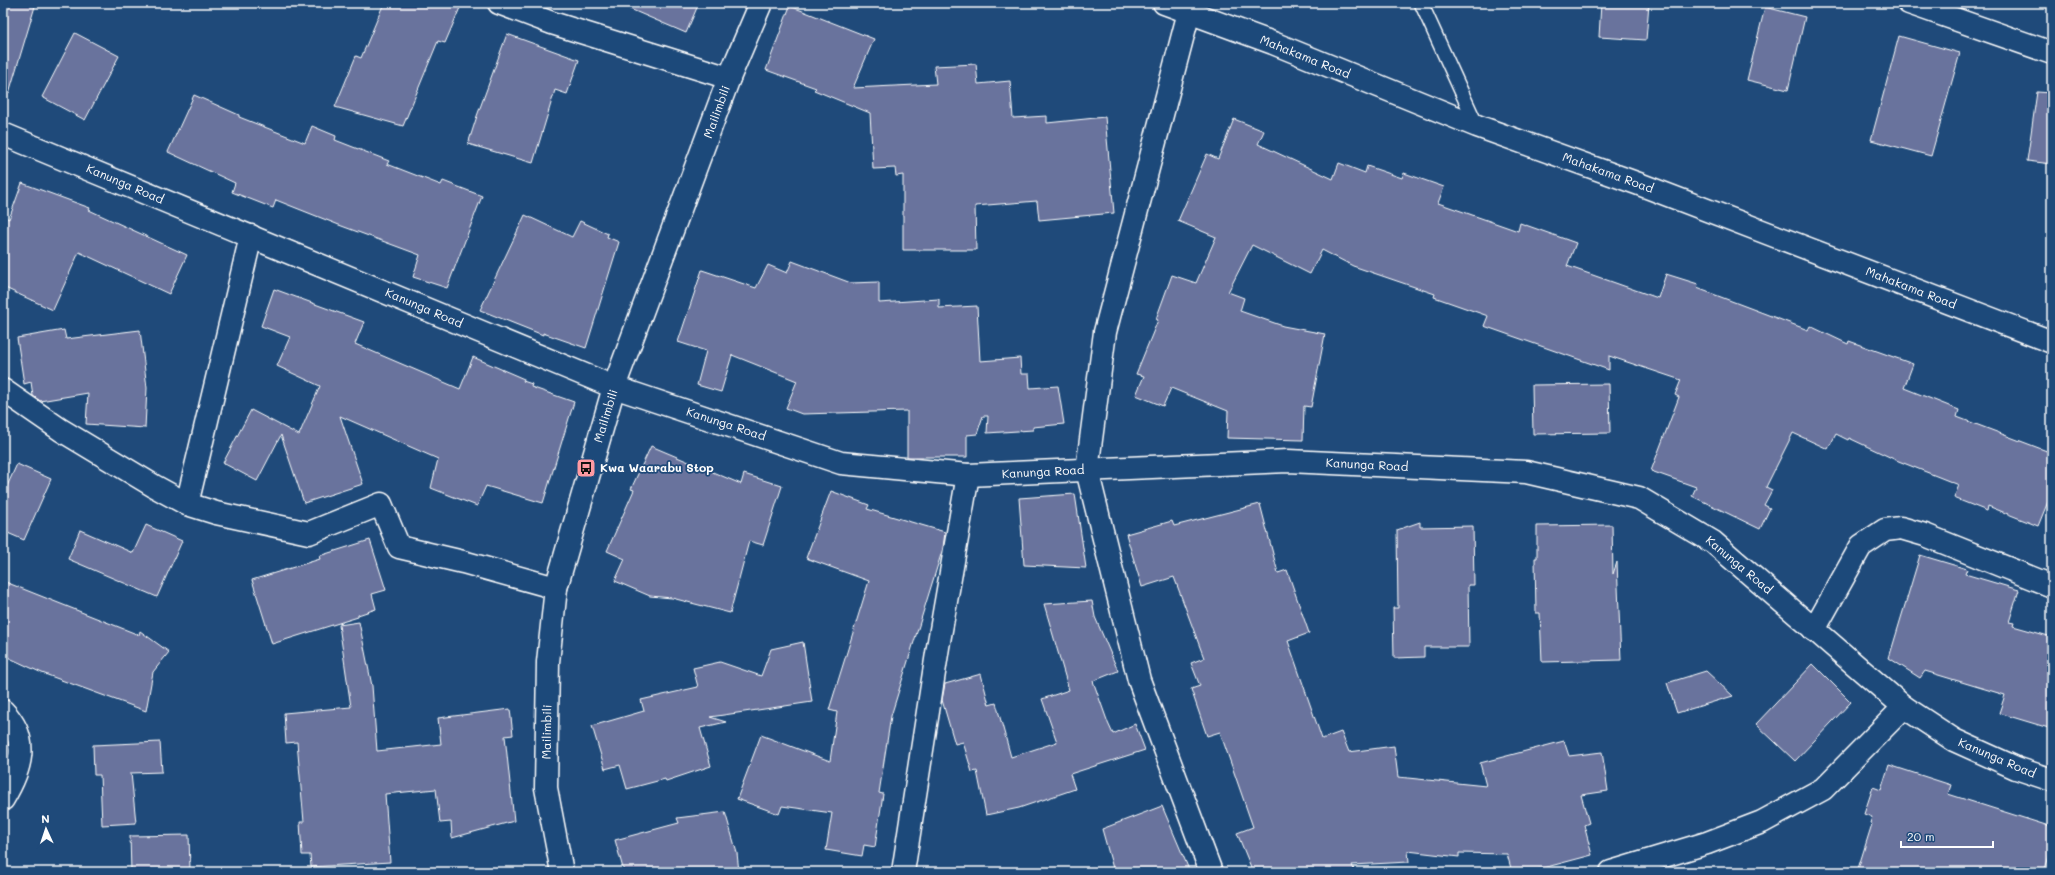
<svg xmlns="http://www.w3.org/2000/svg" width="2055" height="875" viewBox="0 0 2055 875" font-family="Mali,sans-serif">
  <rect width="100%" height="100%" fill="#1f4a7a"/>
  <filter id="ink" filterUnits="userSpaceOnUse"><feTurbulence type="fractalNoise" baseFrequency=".025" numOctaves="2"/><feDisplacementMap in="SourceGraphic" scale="8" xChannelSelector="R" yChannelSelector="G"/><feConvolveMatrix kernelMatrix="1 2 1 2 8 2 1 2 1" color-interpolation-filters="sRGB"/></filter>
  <g filter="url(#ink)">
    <g fill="#69739d" stroke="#fff">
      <path d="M3,3H36L9,93L3,92Z"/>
      <path d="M384,3H462L445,43L438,41L403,126L335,107L356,56L361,58Z"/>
      <path d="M616,3H699L686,33Z"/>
      <path d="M1601,3H1649L1646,40L1599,37Z"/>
      <path d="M790,6L874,39L853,88L936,84L934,66L976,64L978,84L1010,81L1013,118L1047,116V123L1105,117L1114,213L1039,220L1037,201L975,206L976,250H903V175L896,176L895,168L873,169L870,113L814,90L816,88L766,70Z"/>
      <path d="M1765,7L1805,17L1788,90L1747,80Z"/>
      <path d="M75,33L119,56L85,120L42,97Z"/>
      <path d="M507,34L579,60L567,94L555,90L533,163L468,144L477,116Z"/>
      <path d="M1899,36L1960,53L1931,156L1871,140Z"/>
      <path d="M2037,92L2052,93V164L2027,161Z"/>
      <path d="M194,95L239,115V117L305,143L312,126L336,136L335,140L389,161L387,164L441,185L443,181L482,196L447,288L413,277L420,255L339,225L276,200L273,208L232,192L235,183L168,152Z"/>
      <path d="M1234,119L1264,131L1258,144L1333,179L1339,163L1365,173L1367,166L1402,178L1404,173L1444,187L1438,203L1518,231L1520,223L1576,243L1567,266L1658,298L1666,274L1698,284L1697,288L1808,330L1810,326L1848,344L1849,341L1913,364L1904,388L1959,410L1957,417L2052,453V492L2038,526L1988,506L1987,511L1954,498L1959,485L1896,460L1849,438L1848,440L1836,434L1828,449L1793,433L1766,487L1772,490L1764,505L1770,508L1760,529L1692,496L1696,487L1651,471L1679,397L1675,395L1681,380L1609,356V370L1484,326L1488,316L1434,297L1435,294L1353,266L1322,250L1310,274L1252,245L1228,292L1244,298L1240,311L1283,326L1325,334L1311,407L1304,406L1303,440L1227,438L1228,411L1171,388L1163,406L1136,395L1144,376L1136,374L1158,320L1156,319L1172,275L1196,283L1216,237L1178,221L1207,154L1218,159Z"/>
      <path d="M22,183L90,208L89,210L187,255L169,294L79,252L53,310L3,287V216L9,219Z"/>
      <path d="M525,215L572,237L580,221L608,234L607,237L619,242L586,348L543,333V335L480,310Z"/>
      <path d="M792,261L851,283L879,282V303L939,299V308L977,306L980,361L1020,358L1021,374H1029L1030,388L1058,386L1064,424L1033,427V430L987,433L988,416H983L977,434L967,435V457H907V411L802,414L786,408L797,381L732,355L721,392L697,385L706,351L678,342L702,270L756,288L768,265L787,273Z"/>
      <path d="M274,289L364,322L355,344L460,389L473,357L524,379L523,381L532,384L531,387L574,402L543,503L486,486L477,506L431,488L438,459L340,416L363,484L304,503L281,435L257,481L223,463L251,410L299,435L320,386L277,366L290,337L261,326Z"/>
      <path d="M64,330L66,339L140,330L147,388L145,428L86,424L88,393L40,401L33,396L31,382L24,384L17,338Z"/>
      <path d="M1609,384L1610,433L1533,434L1532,385Z"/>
      <path d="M651,446L741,484L744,474L782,486L763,545L749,541L730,613L672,598L650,596L615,581L625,559L607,551L634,490L631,489Z"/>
      <path d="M17,464L51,479L24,540L3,531V495Z"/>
      <path d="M831,491L869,505L867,509L945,532L943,548L891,716L879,793L883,794L875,847L864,845L862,856L826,850L832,813L782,806L779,814L737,799L761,735L830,761L837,712L829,710L869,581L806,558Z"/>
      <path d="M1075,494L1086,568L1024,565L1019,498Z"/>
      <path d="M1260,504L1278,573L1287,570L1309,633L1288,641L1322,739L1341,732L1349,752L1394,746L1398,777L1486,786L1480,763L1564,741L1569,756L1602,752L1608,791L1581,795L1589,823L1584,825L1592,855L1528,872H1512L1507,854L1459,853V857L1408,851L1409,862L1352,865L1355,872H1253L1237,833L1253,827L1220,732L1207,736L1191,689L1200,686L1191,663L1204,658L1174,577L1142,587L1126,534L1172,521L1174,526Z"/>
      <path d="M1420,522V527L1473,526L1474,585H1468L1469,647H1424V657L1394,658L1393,608H1398L1397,530Z"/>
      <path d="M146,525L182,541L157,597L68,559L80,530L133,553Z"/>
      <path d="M1612,525L1613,574L1617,562L1621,660L1542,662L1540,613H1536L1535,558H1537V526Z"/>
      <path d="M370,540L386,590L372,594L376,609L358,615V617L272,644L252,580L320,559L319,556Z"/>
      <path d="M1920,555L1967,569L1965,574L2019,590L2009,622L2014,623L2013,626L2052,637V729L1999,713L2005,695L1925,671L1920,678L1889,658Z"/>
      <path d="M3,581L139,635L140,631L169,652L153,672L146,711L42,673L3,655Z"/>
      <path d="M1092,601L1095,617L1118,671L1093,681L1108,723L1113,734L1135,724L1145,750L1070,774L1075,789L1019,808L986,815L977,771L972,772L963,742L955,744L942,700L945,684L981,674L989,705L996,703L1011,757L1057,742L1042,699L1069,690L1044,604Z"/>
      <path d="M359,622L372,686L377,751L441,744L438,718L510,709L513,735L505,736L514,821L452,838L451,822L440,823L436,789L385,794L390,862L311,867L310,855H302L300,822H304L297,742L286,743L284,713L351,707L339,625Z"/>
      <path d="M803,642L812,702L710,717L726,722L700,728L711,766L666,781L665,779L627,789L620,765L605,769L592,726L644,711L641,700L698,687L693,668L720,662L761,676L771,649Z"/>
      <path d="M1813,664L1851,702L1795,761L1756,724Z"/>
      <path d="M1706,671L1733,696L1677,713L1667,683Z"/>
      <path d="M160,742L162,772L131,773L136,823L102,825L100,775H94L93,745Z"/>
      <path d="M1889,765L1951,785L1948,794L2052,827V847L2044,872H1857L1872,824L1870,823L1872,817L1864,814L1873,787L1881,790Z"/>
      <path d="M1162,806L1190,872H1114L1102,829Z"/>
      <path d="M725,812L737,853L739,872H624L615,840L679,823L677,818Z"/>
      <path d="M189,835L190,870L131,872L130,836Z"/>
    </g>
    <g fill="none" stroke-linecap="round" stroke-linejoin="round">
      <g stroke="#fff" stroke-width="16">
        <path id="lane" d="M1421,3L1477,126"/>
      </g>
      <g stroke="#fff" stroke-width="25">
        <g id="street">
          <path d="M499,3L552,23L729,78"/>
          <path d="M1909,3L2052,53"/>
          <path d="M1189,12L1105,332L1087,470L1139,680L1211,872"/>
          <path d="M3,134L614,387L841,463L968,475L1288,461L1526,472L1639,498L1713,542L1904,707L1954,740L2016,768L2052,780"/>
          <path d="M3,390L61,430L154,486L187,504L216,513L309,533L381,504L399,547L463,562L556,588"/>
          <path d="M187,504L251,236"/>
          <path d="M1814,630L1861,546L1885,530L1901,528L1925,535L2052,586"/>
          <path d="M3,711C31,740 21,769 3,799"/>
          <path d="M903,872L938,647L968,475"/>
          <path d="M1611,872L1707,843L1762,822L1823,789L1904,707"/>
        </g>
      </g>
      <g stroke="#fff" stroke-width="25">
        <g id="secondary">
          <path d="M1164,3L1273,43L1477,126L1639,184L2052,342"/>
          <path d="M562,872L546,788L548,662L556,588L614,387L729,78L761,3"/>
        </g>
      </g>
      <use href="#lane" stroke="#1f4a7a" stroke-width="13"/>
      <use href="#street" stroke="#1f4a7a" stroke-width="22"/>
      <use href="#secondary" stroke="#1f4a7a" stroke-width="22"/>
    </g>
  </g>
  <defs>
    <g id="bus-square" transform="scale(1)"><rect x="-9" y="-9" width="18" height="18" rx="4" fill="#ff9aa2" stroke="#1f4a7a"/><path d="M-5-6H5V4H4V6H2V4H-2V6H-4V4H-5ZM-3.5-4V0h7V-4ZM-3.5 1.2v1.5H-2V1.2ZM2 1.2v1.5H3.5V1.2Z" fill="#111"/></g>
  </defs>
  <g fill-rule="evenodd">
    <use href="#bus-square" x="586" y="468"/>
  </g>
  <g text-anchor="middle" stroke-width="3.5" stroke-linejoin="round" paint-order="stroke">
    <g font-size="12" fill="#fff" stroke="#1f4a7a">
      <text transform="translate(1305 57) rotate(22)" y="4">Mahakama Road</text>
      <text transform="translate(717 112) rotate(-70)" y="4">Mailimbili</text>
      <text transform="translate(1608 173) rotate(20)" y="4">Mahakama Road</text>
      <text transform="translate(125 184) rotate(23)" y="4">Kanunga Road</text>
      <text transform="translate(1911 288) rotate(21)" y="4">Mahakama Road</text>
      <text transform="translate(424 308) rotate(23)" y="4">Kanunga Road</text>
      <text transform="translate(606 416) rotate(-73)" y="4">Mailimbili</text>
      <text transform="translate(726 424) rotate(18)" y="4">Kanunga Road</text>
      <text transform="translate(1367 465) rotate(3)" y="4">Kanunga Road</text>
      <text transform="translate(1043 472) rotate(-3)" y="4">Kanunga Road</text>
      <text transform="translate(1739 565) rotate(40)" y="4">Kanunga Road</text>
      <text transform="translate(547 732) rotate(-89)" y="4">Mailimbili</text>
      <text transform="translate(1997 758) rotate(23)" y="4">Kanunga Road</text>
    </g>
    <g font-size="12" font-weight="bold" fill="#fff" stroke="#1f4a7a" text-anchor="start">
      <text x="600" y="472">Kwa Waarabu Stop</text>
    </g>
  </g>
  <rect width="2055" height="875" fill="none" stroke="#1f4a7a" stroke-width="16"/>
  <rect x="8" y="8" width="2039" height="859" fill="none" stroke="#fff" stroke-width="1.5" filter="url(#ink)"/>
  <g transform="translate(46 829) rotate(357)" stroke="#1f4a7a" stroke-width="3" paint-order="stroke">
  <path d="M0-3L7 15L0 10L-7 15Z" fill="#ffffff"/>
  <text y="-6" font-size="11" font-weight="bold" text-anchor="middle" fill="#ffffff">N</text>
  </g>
  <path d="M1901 841v6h92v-6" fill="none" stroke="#ffffff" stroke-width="2"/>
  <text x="1907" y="841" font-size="12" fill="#ffffff" stroke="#1f4a7a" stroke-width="3" paint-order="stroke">20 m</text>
</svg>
